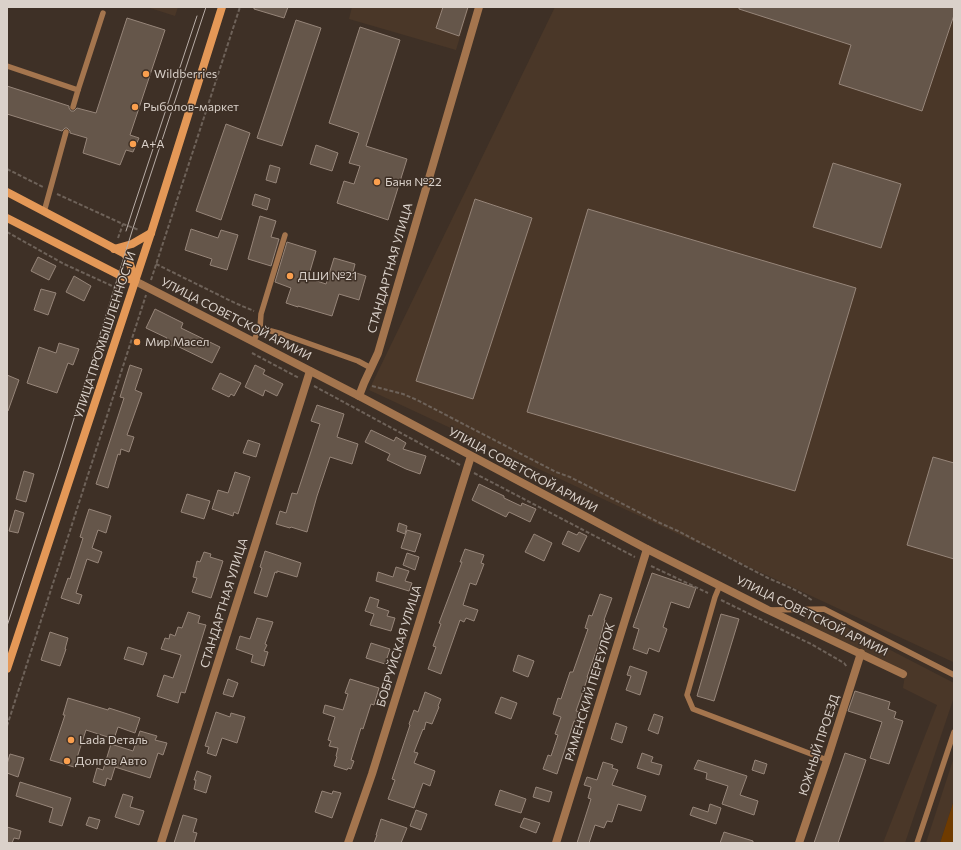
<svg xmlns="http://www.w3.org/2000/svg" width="961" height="850" viewBox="0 0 961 850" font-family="Commissioner,sans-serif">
  <rect width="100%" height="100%" fill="#3e3026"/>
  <g fill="#4a3728">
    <path d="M147,7H178L175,16Z"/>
    <path d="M352,7H469L456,50L349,19Z"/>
    <path d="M555,7H954L953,662L369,390Z"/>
    <path d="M817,612L954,683V697L905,843H883L937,705L903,688L905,674L804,623L808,614Z"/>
    <path d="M954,757V800L940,843H926Z"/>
  </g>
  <path fill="#6f3b00" d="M954,800V843H940Z"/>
  <g fill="#65564a" stroke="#968579">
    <path d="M254,7H288L284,18L254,9Z"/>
    <path d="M443,7H468L459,36L436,28Z"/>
    <path d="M739,7H954V15L922,111L839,84L851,45L739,9Z"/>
    <path d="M127,18L165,30L130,135L139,138L133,152L126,150L120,165L83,153L87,138L70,133V131L67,128H65L62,131L7,114V86L69,106V108L71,111H74L77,108L96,113Z"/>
    <path d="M296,20L321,28L282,146L257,138Z"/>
    <path d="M360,27L400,40L366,146L407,159L388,220L337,203L344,181L354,184L360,166L349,163L359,133L329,123Z"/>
    <path d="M226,124L250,133L221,220L196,211Z"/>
    <path d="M316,145L338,153L332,171L310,164Z"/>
    <path d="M833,163L901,184L881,248L813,227Z"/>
    <path d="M270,165L280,168L276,183L266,180Z"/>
    <path d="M255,194L270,199L267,210L252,205Z"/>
    <path d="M475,199L532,218L473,399L416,381Z"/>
    <path d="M588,209L856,288L795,491L527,412Z"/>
    <path d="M260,216L276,221L271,237L279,239L271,266L248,259Z"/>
    <path d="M191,229L218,238L221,230L238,235L227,270L210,265L212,259L185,250Z"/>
    <path d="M287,242L316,251L308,278L326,284L334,258L355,264L353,272L366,276L359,300L339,294L332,316L298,306V307L286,303L291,288L275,282Z"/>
    <path d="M38,257L56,266L49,280L31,271Z"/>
    <path d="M74,276L91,286L84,301L66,292Z"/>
    <path d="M41,289L56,293L48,315L34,310Z"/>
    <path d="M155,309L183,323L181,328L220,347L212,363L173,344L172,346L165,342L167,338L146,328Z"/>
    <path d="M59,343L79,349L73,365L68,363L57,393L27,383L39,347L56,353Z"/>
    <path d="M130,365L142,369L135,390L142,393L127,435L134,437L129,452L121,449L120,455L118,454L108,488L96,484L124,398L120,397Z"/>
    <path d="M255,365L265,370L263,374L283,384L277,396L265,390L263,396L245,387Z"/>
    <path d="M220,373L241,383L234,396L231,394L229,397L212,389Z"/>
    <path d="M7,375L19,380L8,411H7Z"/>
    <path d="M317,405L344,414L337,437L358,444L352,464L330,457L317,496L307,532L291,527L290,528L276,524L280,511L286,513L292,493L297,494L320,424L311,421Z"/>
    <path d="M371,430L394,441L396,437L406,443L403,449L426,456L420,474L406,469L387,460L390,454L365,442Z"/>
    <path d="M248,440L260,444L256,457L243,453Z"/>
    <path d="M933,457L954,463V559L907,545Z"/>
    <path d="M24,471L34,474L26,502L16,499Z"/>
    <path d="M235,472L250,477L238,514L234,512L233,516L212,509L218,490L228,493Z"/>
    <path d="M479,484L504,496V498L521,506L522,503L536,509L530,522L509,512L506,517L472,500Z"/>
    <path d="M187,494L210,501L204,519L181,512Z"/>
    <path d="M89,509L111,516L106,533L98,530L92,548L102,552L98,563L87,559L76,593L82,595L79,604L61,598L68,578L70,579L83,538L80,537Z"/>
    <path d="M15,510L24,513L18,533L9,531Z"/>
    <path d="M399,523L407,526L405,534L397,531Z"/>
    <path d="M407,530L421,534L415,552L401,548Z"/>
    <path d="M568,531L577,535L579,532L587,536L579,552L562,544Z"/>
    <path d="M534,534L552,543L544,561L525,552Z"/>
    <path d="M465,549L484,555L481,563L484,564L476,585L470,583L463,605L478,610L474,621L466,618L464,622L460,620L441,674L428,669L436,647L433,646L441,624L439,623L462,562H460Z"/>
    <path d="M265,551L301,563L297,577L277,571V573L275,572L267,597L254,593L262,568L260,567Z"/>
    <path d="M204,552L211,554L210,557L223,561L211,598L192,592L197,578L193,577L197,561L200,562Z"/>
    <path d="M407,553L419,557L415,570L403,565Z"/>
    <path d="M396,567L409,571L405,581L412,583L409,591L376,581L378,572L393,577Z"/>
    <path d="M652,573L696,588L689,608L671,602L663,627L667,629L659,652L649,648L647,654L633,649L639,629L633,627Z"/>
    <path d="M600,594L612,598L604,620H605L598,646L587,677H588L576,711L581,712L578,722L574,721L557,774L543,769L548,755L551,756L558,735L555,734L561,717L553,714L558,698L561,699L570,672H573L588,629L585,628L589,615L592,616Z"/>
    <path d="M370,597L379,600L377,607L389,611L387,616L395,618L391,631L370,625L374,614L365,611Z"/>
    <path d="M188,612L200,616L198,623L206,625L185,693L181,692L178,703L157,696L164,675L173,678L181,655L161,649L165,638L169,639L170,634L175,636L178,627L182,628Z"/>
    <path d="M721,614L739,619L714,701L697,696Z"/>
    <path d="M257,618L273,622L265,644L267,645L264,651L268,652L264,666L251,662L253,655L236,649L240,636L250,639Z"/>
    <path d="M50,632L68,638L65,649H66L60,666L41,660Z"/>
    <path d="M371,643L390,649L385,664L366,658Z"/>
    <path d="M128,647L147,653L143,665L124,659Z"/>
    <path d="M518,655L534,661L528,677L513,671Z"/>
    <path d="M630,666L647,672L640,695L626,690L631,676L627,675Z"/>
    <path d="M228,679L238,683L233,697L223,694Z"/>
    <path d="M350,679L379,688L374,705L371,704L363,729L361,728L351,760L354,761L351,769L348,768L347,770L334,766L337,757L336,756L338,748L329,746L331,741L328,740L335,717L323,713L325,705L343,710L348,694L345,693Z"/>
    <path d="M855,691L890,702L888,709L896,712L894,718L903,721L889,764L870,758L882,722L848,711Z"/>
    <path d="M425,692L441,699L438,706L439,707L432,724L426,722L424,730L423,729L414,752L418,753L414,763L435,771L430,786L423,783L414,808L388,799L395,780L392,779L410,725L409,724L414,710L418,712Z"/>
    <path d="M501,697L517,703L511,719L495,713Z"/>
    <path d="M68,698L108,710L109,708L140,718L135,733L118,727L114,739L86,730L74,767L50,760L65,715H63Z"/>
    <path d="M216,712L230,717L231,713L245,717L237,743L222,738L216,756L207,753L209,747L205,746Z"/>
    <path d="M654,714L663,717L658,734L648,730Z"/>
    <path d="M616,723L627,727L622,743L611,739Z"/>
    <path d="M140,731L157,736L155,740L167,743L163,755L158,753L150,778L115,767L111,780L107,778L105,786L93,782L97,768L103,770L111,744L133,751Z"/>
    <path d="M642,753L653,757L651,762L662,765L659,775L637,768Z"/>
    <path d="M845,753L866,760L838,843H814Z"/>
    <path d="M10,754L24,758L18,777L7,773V764Z"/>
    <path d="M698,760L747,776L740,795L758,801L754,815L722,804L728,786L706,779L707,773L694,769Z"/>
    <path d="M755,760L767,764L764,774L752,770Z"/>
    <path d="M603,762L613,765L612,768L618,770L612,785L646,796L641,811L618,804L612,822L607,821L604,828L595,825L589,843H577L591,799L588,798L591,787L584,785L587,777L597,780Z"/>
    <path d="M197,771L211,776L206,793L194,789L196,780H194Z"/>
    <path d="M20,782L71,798L62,826L49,822L53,808L16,796Z"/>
    <path d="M536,787L552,792L549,802L533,797Z"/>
    <path d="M500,790L526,799L521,813L495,805Z"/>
    <path d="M322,791L332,794L333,791L341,793L332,818L315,812Z"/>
    <path d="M123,794L133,797L130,807L144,811L139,825L115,817Z"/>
    <path d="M710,804L721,808L716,824L690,815L693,807L708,812Z"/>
    <path d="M416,810L427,814L421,830L410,826Z"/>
    <path d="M183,815L197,819L193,832L197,833L194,843H174Z"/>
    <path d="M89,817L100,820L97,829L86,825Z"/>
    <path d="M524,818L540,823L536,833L520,827Z"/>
    <path d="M381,819L407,828L401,843H374L377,835H376Z"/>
    <path d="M7,827L21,831L19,839L14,838L12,843H7Z"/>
    <path d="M724,832L753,841V843H720Z"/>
  </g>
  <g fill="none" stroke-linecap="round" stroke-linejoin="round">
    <g stroke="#6e6259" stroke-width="2" stroke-dasharray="4 2" stroke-linecap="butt">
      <path d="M7,169L43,187"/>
      <path d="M57,194L123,224L139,230"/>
      <path d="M7,232L64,264L110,285L123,292"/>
      <path d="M118,238L123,224"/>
      <path d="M156,264L235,303L254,311"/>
      <path d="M151,280L165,237L240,7"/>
      <path d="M252,353L299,378"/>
      <path d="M314,386L460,465"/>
      <path d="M372,386L403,394L417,400L556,472L570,477L660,523L678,531L768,578C784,585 800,591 813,601"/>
      <path d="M474,473L635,557"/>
      <path d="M651,566L708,593"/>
      <path d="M721,600L811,644L844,663L847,667"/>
      <path d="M7,726L146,295"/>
    </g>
    <g stroke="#a4754e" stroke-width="5.5">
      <path d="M7,66L78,90L73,107"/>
      <path d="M78,90L103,13"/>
      <path d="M44,212L66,132"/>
      <path d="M260,328L282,334L358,361L371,368"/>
      <path d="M253,342L260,328L261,314L285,235"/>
      <path d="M720,585L715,597L687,695L693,709L827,760"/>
      <path d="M770,610L824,609L954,675"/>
      <path d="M917,843L954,732"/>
    </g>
    <g stroke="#a4754e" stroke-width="8">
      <path d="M135,281L359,396L647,549L768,610L903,674"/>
      <path d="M359,396L364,383L378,353L479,7"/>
      <path d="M161,843L310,371"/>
      <path d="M348,843L372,774L471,456"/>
      <path d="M556,843L647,549"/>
      <path d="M799,843L827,760L861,653"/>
    </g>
    <g stroke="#e49857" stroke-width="8">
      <path d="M7,192L125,254L129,261L135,280"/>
      <path d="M7,218L119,275L135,281"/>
      <path d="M114,249L132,244L151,233"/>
      <path d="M7,669L151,233L222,7"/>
    </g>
    <g stroke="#b8ada6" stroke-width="1">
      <path d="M126,231L133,209L197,16"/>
      <path d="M7,626L59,467L133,228L206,7"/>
    </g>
  </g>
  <g fill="#fa9f4e" stroke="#3e3026" stroke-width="1.5">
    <circle cx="146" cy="74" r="4"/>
    <circle cx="135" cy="107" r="4"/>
    <circle cx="133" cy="144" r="4"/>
    <circle cx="377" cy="182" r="4"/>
    <circle cx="290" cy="276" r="4"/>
    <circle cx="137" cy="342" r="4"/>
    <circle cx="71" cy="740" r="4"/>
    <circle cx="67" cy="761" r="4"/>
  </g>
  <g text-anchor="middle" stroke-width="3" stroke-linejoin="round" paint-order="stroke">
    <g font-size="12" fill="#dad1ca" stroke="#3e3026" text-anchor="start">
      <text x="154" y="78">Wildberries</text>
      <text x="143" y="111">Рыболов-маркет</text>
      <text x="141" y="148">А+A</text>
      <text x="385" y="186">Баня №22</text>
      <text x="298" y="280">ДШИ №21</text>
      <text x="145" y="346">Мир Масел</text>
      <text x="79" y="744">Lada Dеталь</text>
      <text x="75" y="765">Долгов Авто</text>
    </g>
    <g font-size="12" fill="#dad1ca" stroke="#3e3026">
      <text transform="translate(390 268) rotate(-74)" y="4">СТАНДАРТНАЯ УЛИЦА</text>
      <text transform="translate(236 319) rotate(27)" y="4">УЛИЦА СОВЕТСКОЙ АРМИИ</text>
      <text transform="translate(105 335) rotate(-72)" y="4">УЛИЦА ПРОМЫШЛЕННОСТИ</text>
      <text transform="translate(523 470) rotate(28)" y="4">УЛИЦА СОВЕТСКОЙ АРМИИ</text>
      <text transform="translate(224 603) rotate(-73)" y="4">СТАНДАРТНАЯ УЛИЦА</text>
      <text transform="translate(812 616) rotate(26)" y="4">УЛИЦА СОВЕТСКОЙ АРМИИ</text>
      <text transform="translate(399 646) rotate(-73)" y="4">БОБРУЙСКАЯ УЛИЦА</text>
      <text transform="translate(590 692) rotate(-73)" y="4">РАМЕНСКИЙ ПЕРЕУЛОК</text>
      <text transform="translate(819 745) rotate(-72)" y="4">ЮЖНЫЙ ПРОЕЗД</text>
    </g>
  </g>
  <rect width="961" height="850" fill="none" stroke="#dad1ca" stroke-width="16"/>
</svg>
